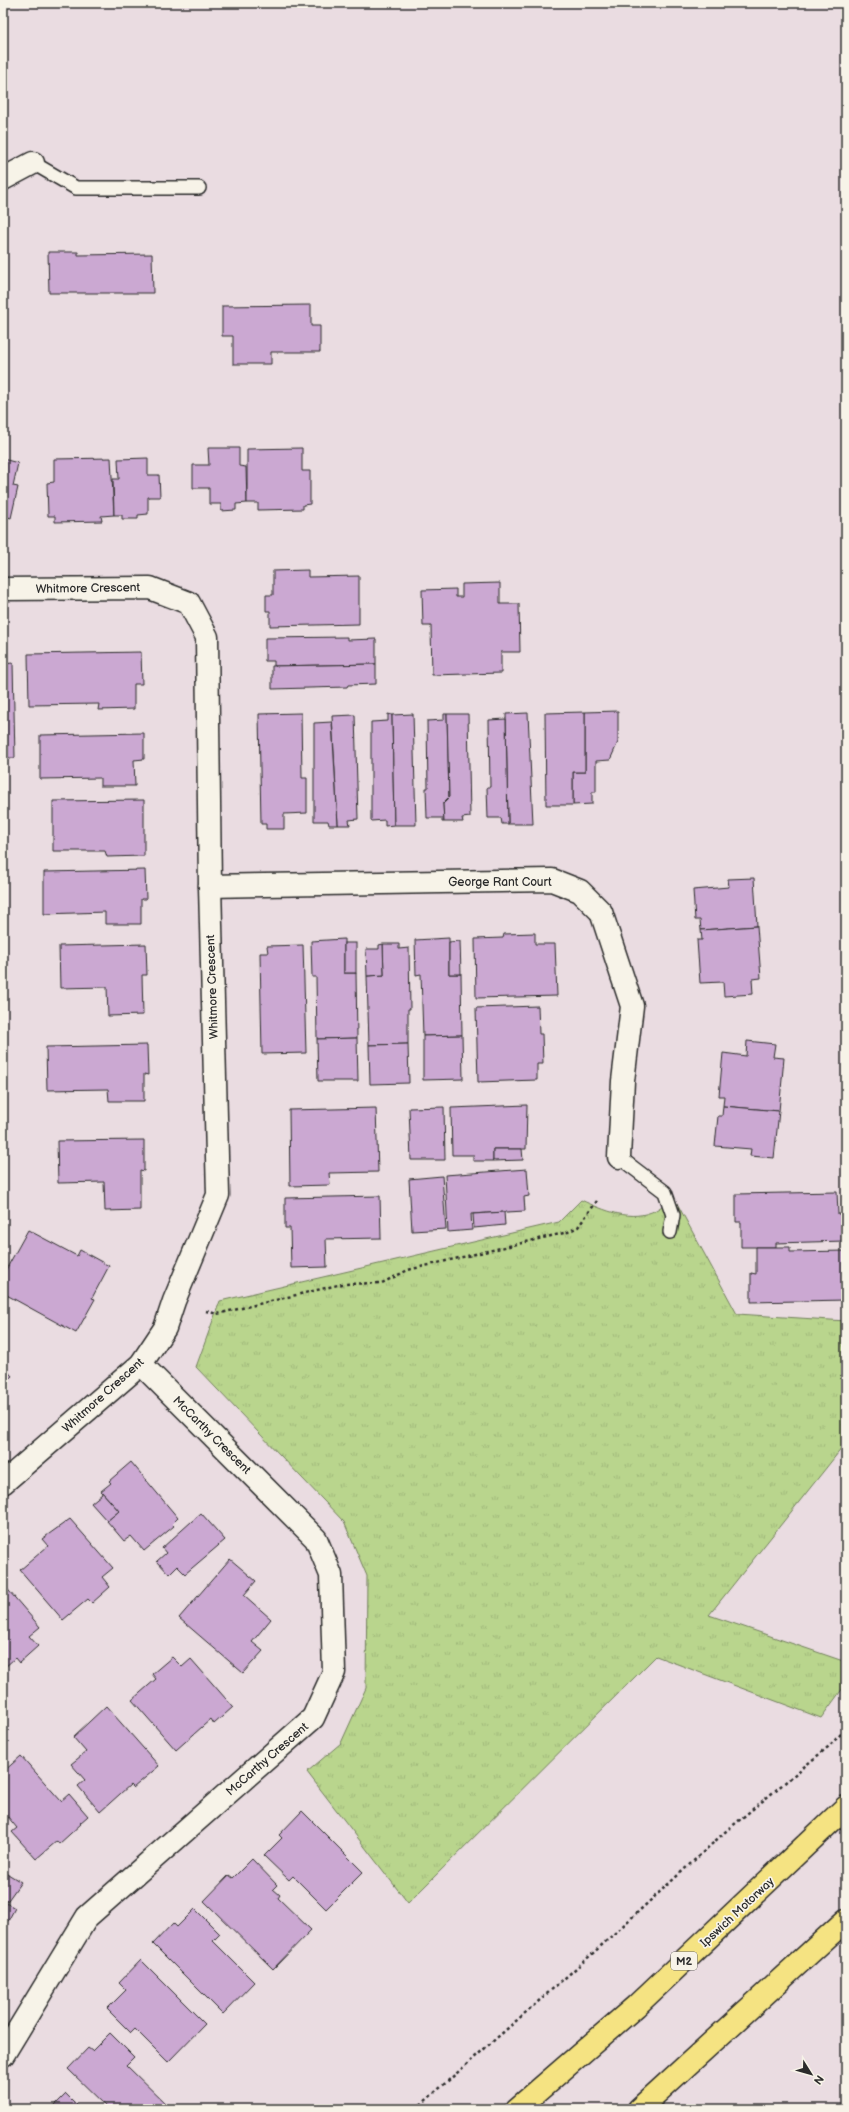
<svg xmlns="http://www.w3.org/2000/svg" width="849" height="2112" viewBox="0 0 849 2112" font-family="'Balsamiq Sans',sans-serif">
  <defs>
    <pattern id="park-tufts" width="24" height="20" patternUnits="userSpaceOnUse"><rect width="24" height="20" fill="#b9d58d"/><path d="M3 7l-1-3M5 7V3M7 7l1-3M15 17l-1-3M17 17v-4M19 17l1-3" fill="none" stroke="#9fb77a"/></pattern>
  </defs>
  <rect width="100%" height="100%" fill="#eadce1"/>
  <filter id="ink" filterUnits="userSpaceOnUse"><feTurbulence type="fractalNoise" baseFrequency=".025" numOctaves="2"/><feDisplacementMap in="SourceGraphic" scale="8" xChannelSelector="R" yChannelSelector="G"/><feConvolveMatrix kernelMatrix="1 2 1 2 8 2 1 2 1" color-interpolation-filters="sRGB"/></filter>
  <g filter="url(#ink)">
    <path fill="url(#park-tufts)" stroke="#72805c" d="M673,1196L737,1314L846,1321V1443L709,1615L846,1662V1684L821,1718L656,1656L408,1903L307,1772L341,1743L366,1688L367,1576L344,1522L196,1367L220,1301L559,1222L581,1200C604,1210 631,1223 656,1210C662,1207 668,1200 673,1196Z"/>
    <g fill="#cba8d2" stroke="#2b2b2b">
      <path d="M48,252H78V255L152,254L153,293H49Z"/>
      <path d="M311,305V326H320V352H271V364H233V336H222V306Z"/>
      <path d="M208,448H239V466L246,467L247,503L236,504V510L221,511V504H209V488H193V465H209Z"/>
      <path d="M302,448V471H310V504L303,505V509L258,510V503H247V449Z"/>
      <path d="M111,458L114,515L101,516L102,521L55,522V516H48L47,483L54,482V459Z"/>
      <path d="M148,458V475H159L160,497H148V514L138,515V519H122V515H114L113,479H119L118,459Z"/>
      <path d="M3,459L18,463L13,486L18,487L11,518L5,516L4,522Z"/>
      <path d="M308,570V577L359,576V624L270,626V611H266V595H273V571Z"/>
      <path d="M500,583V604H519L520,652H501V673L432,675L431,626H423L422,590L456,589V597H462V584Z"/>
      <path d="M347,637V640L376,639V664L274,666V661H265V638Z"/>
      <path d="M141,652L142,684H134V709L98,710L99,704L29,705L28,654Z"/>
      <path d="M13,663L15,758H3V664Z"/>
      <path d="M376,664V684L348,685L347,687L272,689V666Z"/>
      <path d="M618,711V742L610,760L596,761V792H592V804L573,805V772H585V712Z"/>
      <path d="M585,712V772H573V805H546L545,713Z"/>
      <path d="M301,713L302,778H307V813L284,814V829H266V824H261L259,714Z"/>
      <path d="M528,713L533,824H508L506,714Z"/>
      <path d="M388,714L392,715L394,825L385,826V820L371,821V722L388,721Z"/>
      <path d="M413,714L416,825H394L392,715Z"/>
      <path d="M444,714H447L449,797L443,803L444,822H442V818H427L426,788H428L427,721L444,720Z"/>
      <path d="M447,714H468L470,817L462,818L463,822H444L443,803L449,797Z"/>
      <path d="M355,715L358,819L349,820L350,825H338L332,716Z"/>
      <path d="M506,719L508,824H502L501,818H488L487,787H490L489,720Z"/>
      <path d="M332,722L338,825H329L328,821H314V723Z"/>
      <path d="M144,733V759L134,760L135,786H100V778L40,779V735Z"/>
      <path d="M144,800V856L107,857L105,851H53V801Z"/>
      <path d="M145,870L146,899H141V924H105V912L44,914V872Z"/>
      <path d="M754,878L757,926L701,930L700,920H695L693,890L729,887L728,879Z"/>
      <path d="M757,926L761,978L752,979L753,994L724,996L723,982L700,983L697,940H702L701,930Z"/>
      <path d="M535,933V944H555L557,996L476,998L475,939L503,938L504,934Z"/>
      <path d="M449,938V974H461L462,1035L423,1036L421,974L416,975L415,940Z"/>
      <path d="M344,939V973H356L357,1038L317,1039L316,977H312L311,941Z"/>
      <path d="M460,941L461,974H449V942Z"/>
      <rect x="344" y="943" width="12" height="30"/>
      <path d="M146,944L147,975H142L143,1015L108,1016L107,987L60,988L59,946Z"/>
      <path d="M383,944H399V949L409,948L410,1009H408V1044L369,1045L367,976L384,975Z"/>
      <path d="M383,944L384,975L367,976L366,949H379V945Z"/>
      <path d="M303,945L306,1053L262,1054L260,953H268L267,946Z"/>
      <path d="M538,1006L539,1034H542L543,1064H537V1080L478,1082L476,1008Z"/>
      <path d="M462,1035L463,1079L423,1080V1036Z"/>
      <path d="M357,1038L358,1081H318L317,1039Z"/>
      <path d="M747,1041L775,1044L773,1057L784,1058L779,1111L723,1106L724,1096H719L723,1053L746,1056Z"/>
      <path d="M408,1044L409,1083L370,1084L369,1045Z"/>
      <path d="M147,1045L148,1075L144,1074V1101H109L108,1089L47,1090L46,1047Z"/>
      <path d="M527,1105L526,1149H493V1161H473V1155H452L451,1108Z"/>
      <path d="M723,1106L779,1111L774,1158L750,1156L751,1149L715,1146L718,1116H722Z"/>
      <path d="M444,1107L445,1160H411L409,1108Z"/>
      <path d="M376,1108L378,1172L329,1173L330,1185L290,1186L289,1110Z"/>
      <path d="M144,1140V1171L140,1170V1210L105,1211L104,1182L58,1183L57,1141Z"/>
      <path d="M493,1149H522L523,1160L493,1161Z"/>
      <path d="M527,1169L529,1196L524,1197L525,1211L471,1214L472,1230L448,1232L445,1175Z"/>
      <path d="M442,1176L446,1229L412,1231L409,1179Z"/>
      <path d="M837,1192L838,1214H843L844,1241L776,1243V1247H741V1222H736V1194Z"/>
      <path d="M380,1196L381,1238L326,1239L327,1267L291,1268L290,1228H285V1198Z"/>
      <path d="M504,1212L505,1225L474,1228L473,1214Z"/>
      <path d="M28,1230L77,1256L80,1250L109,1266L92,1298L95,1299L76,1333L3,1293V1275Z"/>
      <path d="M756,1247H790V1252L846,1251V1300L751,1302V1273L756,1274Z"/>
      <path d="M3,1366L12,1376L3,1384Z"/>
      <path d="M131,1462L178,1518L172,1524L174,1526L144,1551L131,1536L124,1541L107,1521L119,1511L101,1491L111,1483L109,1481Z"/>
      <path d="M101,1491L119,1511L107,1521L91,1503L102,1494Z"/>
      <path d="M201,1513L225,1540L185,1574L177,1566L169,1574L157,1561L166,1553L162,1548Z"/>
      <path d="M70,1519L113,1568L102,1577L110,1587L92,1603L88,1599L63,1620L20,1570L48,1546L42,1539Z"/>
      <path d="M230,1559L256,1581L244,1595L271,1619L252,1642L263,1651L243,1673L179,1618Z"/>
      <path d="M3,1584L40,1627L29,1636L38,1646L19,1663L15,1658L3,1669Z"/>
      <path d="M172,1657L182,1667L191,1659L233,1707L214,1724L211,1719L176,1750L132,1700L156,1679L152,1674Z"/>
      <path d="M106,1706L159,1766L133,1788L130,1785L100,1812L78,1786L85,1780L71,1764L86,1752L73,1737Z"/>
      <path d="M21,1756L61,1801L69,1794L88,1816L80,1823L81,1824L59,1844L57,1841L36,1859L12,1832L17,1828L3,1811V1772Z"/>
      <path d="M302,1811L363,1872L326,1909L293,1876L289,1880L264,1856L282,1838L279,1835Z"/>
      <path d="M252,1859L277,1885L273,1889L280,1895L278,1898L311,1930L273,1969L204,1901L229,1875L233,1878Z"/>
      <path d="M3,1871L21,1882L6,1903L15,1908L8,1921L5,1920L3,1924Z"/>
      <path d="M195,1909L220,1934L213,1941L254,1982L223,2014L153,1944L173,1923L177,1927Z"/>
      <path d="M141,1960L205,2024L168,2062L135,2029L131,2033L107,2009L126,1990L119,1983Z"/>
      <path d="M110,2033L134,2057L126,2065L171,2109H109L68,2069L88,2048L92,2051Z"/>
      <path d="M66,2094L81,2109H51Z"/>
    </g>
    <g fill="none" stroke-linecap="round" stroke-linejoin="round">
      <g stroke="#2b2b2b" stroke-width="16">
        <g id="lane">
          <path d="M33,163L76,188H199"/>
          <path d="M619,1157L665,1192L673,1215L670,1232"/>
        </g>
      </g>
      <g stroke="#2b2b2b" stroke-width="25">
        <g id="street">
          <path d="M3,179L33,163"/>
          <path d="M3,589L150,588L189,603L207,637L210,886L218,1195L174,1301L165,1328L141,1364L3,1483"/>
          <path d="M210,886L552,880L580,891L601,912L632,1006L623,1081L619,1157"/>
          <path d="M3,2055L87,1917L313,1718L334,1672L331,1575L316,1539L141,1364"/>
        </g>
      </g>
      <g stroke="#2b2b2b" stroke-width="25">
        <g id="highway">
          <path d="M517,2109L636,2006L846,1807"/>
          <path d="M639,2109L846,1920"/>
        </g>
      </g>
      <g stroke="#2b2b2b" stroke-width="2.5" stroke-dasharray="3 3" stroke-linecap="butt">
        <path d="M206,1311L217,1314L342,1284L382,1283L408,1270L568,1232L578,1227L597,1201"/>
        <path d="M416,2109L591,1955L725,1832L828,1747L846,1729"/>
      </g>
      <use href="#lane" stroke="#f7f3e8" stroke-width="13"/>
      <use href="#street" stroke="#f7f3e8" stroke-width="22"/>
      <use href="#highway" stroke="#f5e382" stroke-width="22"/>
    </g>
  </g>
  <g text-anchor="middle" stroke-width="3.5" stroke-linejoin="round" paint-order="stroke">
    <rect fill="#f7f3e8" stroke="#686764" stroke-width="1" x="671" y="1952" width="26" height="18" rx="3"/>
    <g font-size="11" font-weight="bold" fill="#2b2b2b">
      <text x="684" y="1965">M2</text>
    </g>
    <g font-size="12" fill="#2b2b2b" stroke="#f7f3e8">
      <text transform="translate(88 588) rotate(-1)" y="4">Whitmore Crescent</text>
      <text x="500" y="886">George Rant Court</text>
      <text transform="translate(212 987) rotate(-92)" y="4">Whitmore Crescent</text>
      <text transform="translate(103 1395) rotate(-42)" y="4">Whitmore Crescent</text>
      <text transform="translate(212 1435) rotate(45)" y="4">McCarthy Crescent</text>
      <text transform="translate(267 1759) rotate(-41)" y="4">McCarthy Crescent</text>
      <text transform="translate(737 1912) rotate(-43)" y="4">Ipswich Motorway</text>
    </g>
  </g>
  <rect width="849" height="2112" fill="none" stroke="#f7f3e8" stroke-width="16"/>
  <rect x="8" y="8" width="833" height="2096" fill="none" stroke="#2b2b2b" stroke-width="1.5" filter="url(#ink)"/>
  <g transform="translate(811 2074) rotate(127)" stroke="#f7f3e8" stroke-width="3" paint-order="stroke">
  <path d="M0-3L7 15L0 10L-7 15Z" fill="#2b2b2b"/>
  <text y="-6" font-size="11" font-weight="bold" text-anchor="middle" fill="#2b2b2b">N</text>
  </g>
</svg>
